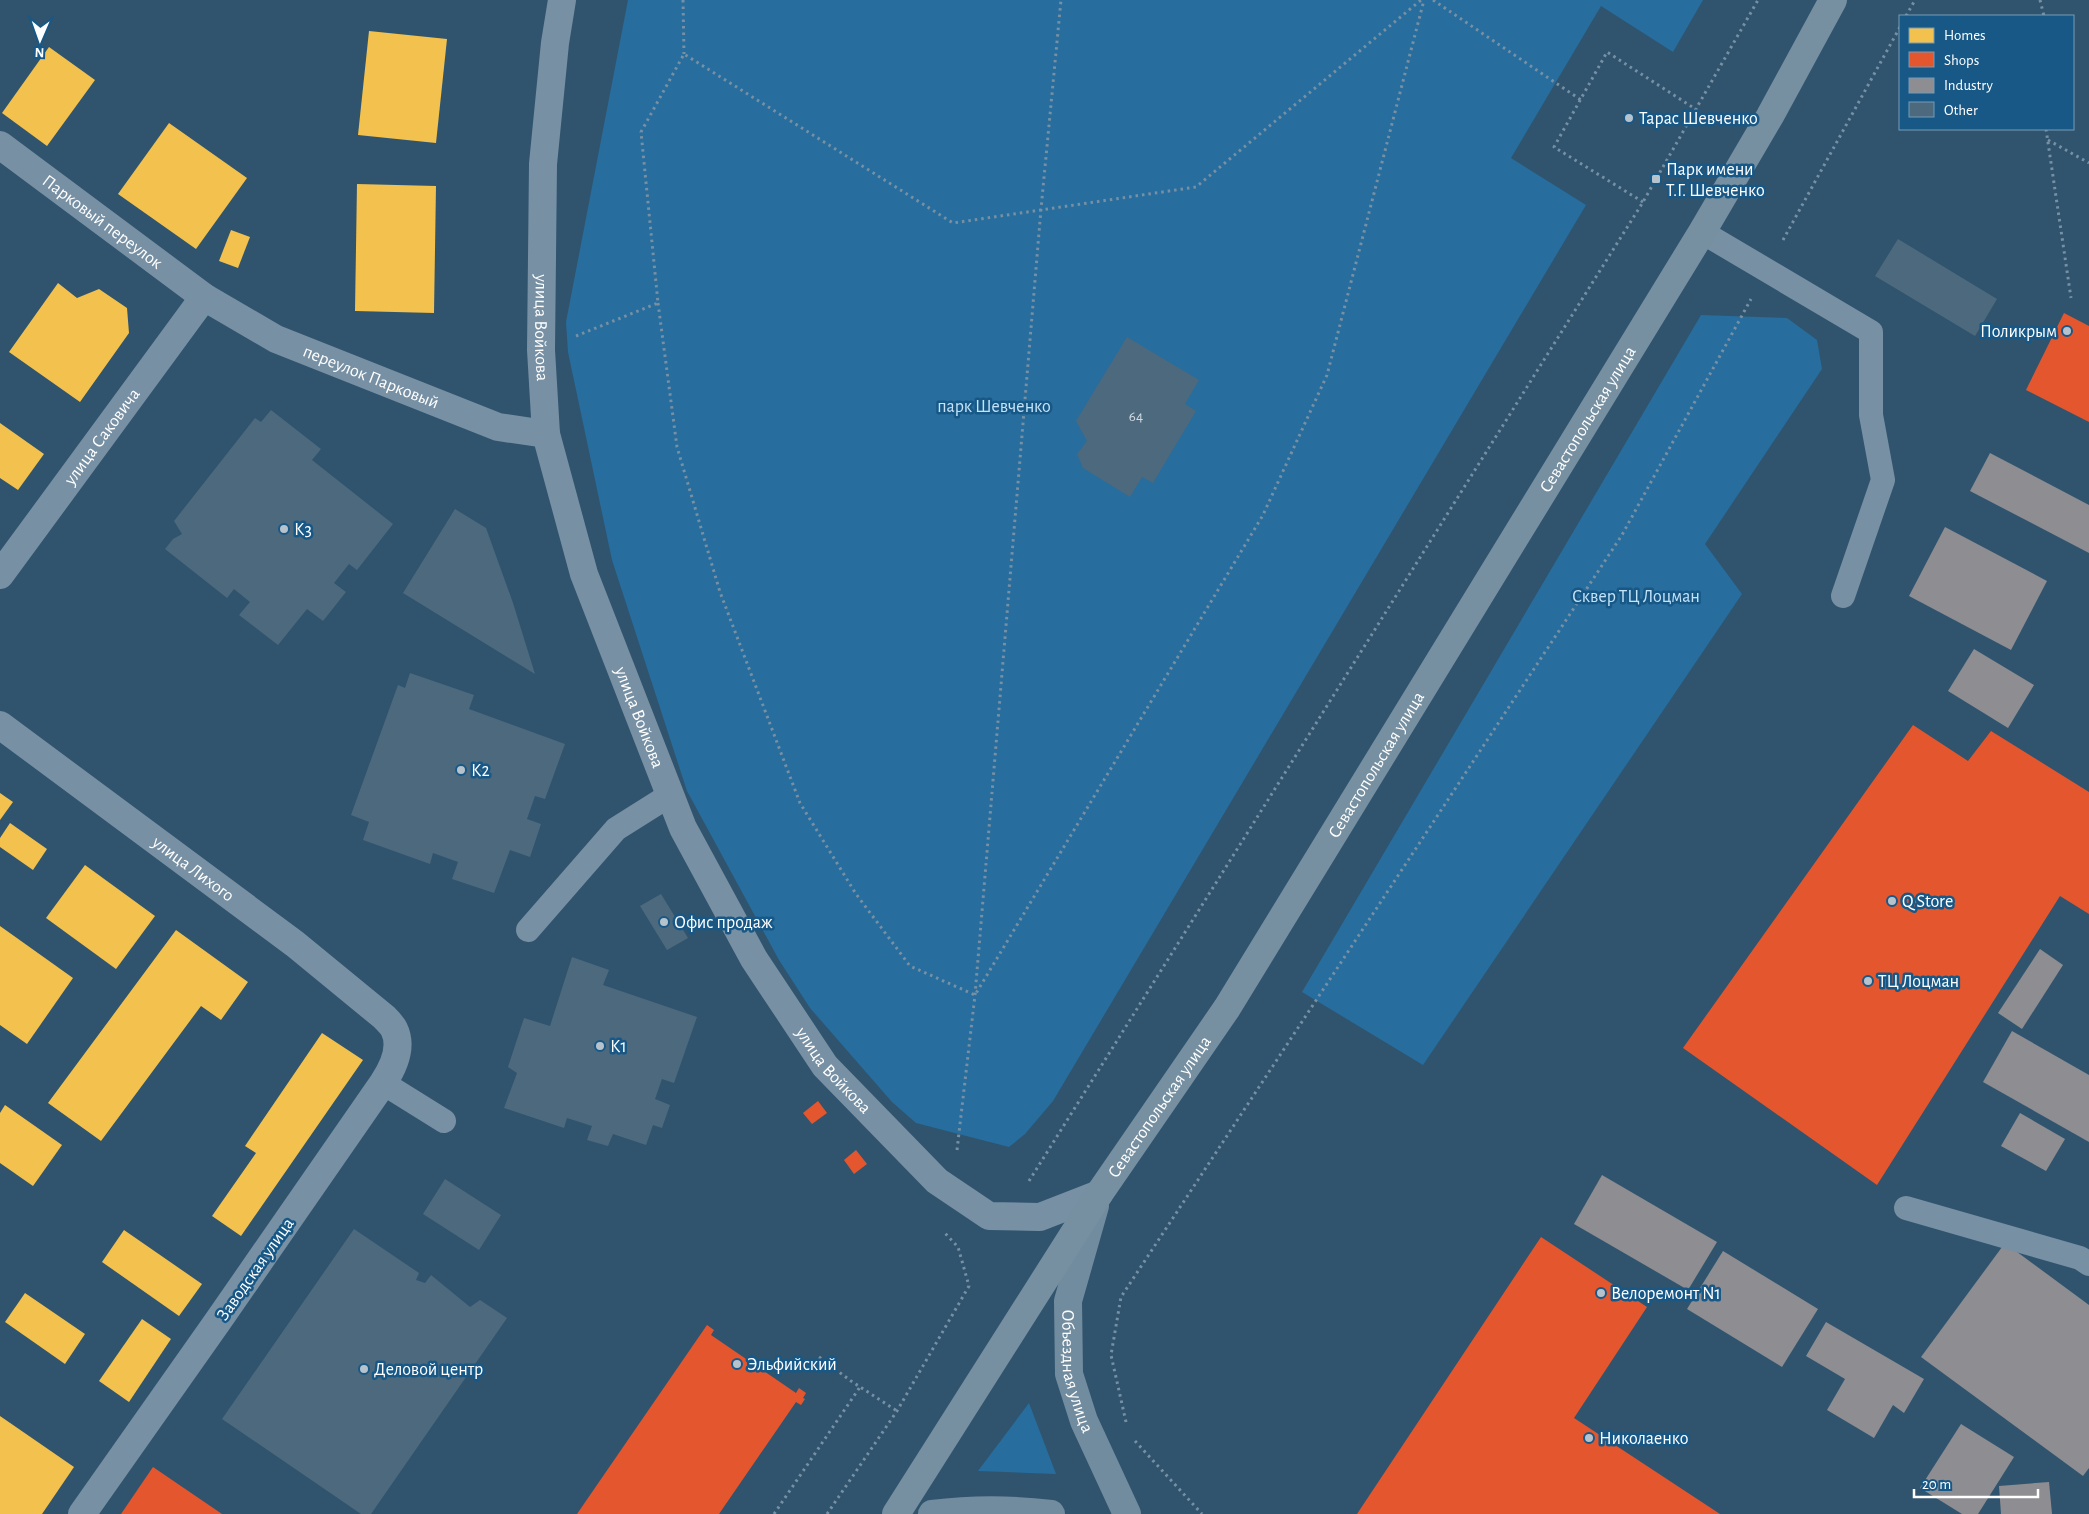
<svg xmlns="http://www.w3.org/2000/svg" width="2089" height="1514" viewBox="0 0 2089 1514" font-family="'Alegreya Sans',sans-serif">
  <rect width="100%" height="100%" fill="#30546e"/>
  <g fill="#276d9e">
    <path d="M628,0H1703L1673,52L1601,6L1511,158L1586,205L1053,1101L1025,1134L1009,1147L916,1123L892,1102L810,1008L779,960L687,791L612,560L568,352L566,322Z"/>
    <path d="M1701,315L1787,318L1817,340L1822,369L1705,544L1742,594L1423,1065L1302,992Z"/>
    <path d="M1029,1403L1056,1474L978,1471Z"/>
  </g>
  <g fill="#f2c14e">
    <path d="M369,31L447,39L436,143L358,135Z"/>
    <path d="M49,47L95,80L47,146L2,113Z"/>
    <path d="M169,123L247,178L196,249L118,194Z"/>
    <path d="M357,184L436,186L434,313L355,311Z"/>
    <path d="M231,230L250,237L238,268L219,261Z"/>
    <path d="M58,283L77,298L99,289L127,308L129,333L80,402L9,352Z"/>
    <path d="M0,423L44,454L18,490L0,478Z"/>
    <path d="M0,793L13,802L0,820Z"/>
    <path d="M10,823L47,849L33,870L0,847V838Z"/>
    <path d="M85,865L155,916L116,969L46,918Z"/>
    <path d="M0,926L73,978L27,1044L0,1025Z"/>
    <path d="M176,930L248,982L221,1020L201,1006L101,1141L48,1103Z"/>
    <path d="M322,1033L363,1060L241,1236L212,1216L256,1153L245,1146Z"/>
    <path d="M5,1105L62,1145L33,1186L0,1163V1113Z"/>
    <path d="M124,1230L202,1284L179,1316L102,1262Z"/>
    <path d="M25,1293L85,1334L65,1364L5,1322Z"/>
    <path d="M142,1319L171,1339L129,1402L99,1381Z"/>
    <path d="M0,1416L74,1467L42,1514H0Z"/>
  </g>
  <g fill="#e4572e">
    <path d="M2064,313L2089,326V422L2026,390Z"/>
    <path d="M1913,725L1968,761L1991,731L2089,792V914L2060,896L1877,1185L1683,1048Z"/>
    <path d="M818,1101L827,1113L812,1124L803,1113Z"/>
    <path d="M856,1150L867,1164L854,1174L844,1160Z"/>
    <path d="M1541,1237L1647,1307L1574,1418L1720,1514H1357Z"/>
    <path d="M707,1325L714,1330L711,1335L796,1393L799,1388L806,1393L803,1398L805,1399L801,1405L796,1402L719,1514H577Z"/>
    <path d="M153,1467L222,1514H121Z"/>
  </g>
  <g fill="#8d8d92">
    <path d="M1990,453L2089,505V553L1970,491Z"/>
    <path d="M1945,527L2047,581L2011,650L1909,596Z"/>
    <path d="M1974,649L2034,685L2008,728L1948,691Z"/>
    <path d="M2040,949L2063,965L2022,1029L1998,1013Z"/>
    <path d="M2012,1031L2089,1075V1142L1983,1082Z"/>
    <path d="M2020,1113L2065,1139L2046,1171L2001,1146Z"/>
    <path d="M1602,1175L1717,1242L1688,1290L1574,1224Z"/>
    <path d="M2005,1243L2089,1305V1468L2083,1476L1921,1357Z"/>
    <path d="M1723,1251L1818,1309L1782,1367L1687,1309Z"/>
    <path d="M1826,1322L1924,1379L1904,1413L1893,1405L1874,1438L1827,1410L1845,1379L1806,1356Z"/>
    <path d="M1961,1424L2014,1457L1978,1514H1962L1920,1488Z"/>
    <path d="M2049,1482L2052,1514H2001L1999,1486Z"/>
  </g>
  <g fill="#4d697e">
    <path d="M1898,239L1997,299L1975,336L1875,276Z"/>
    <path d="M1127,337L1199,380L1185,404L1196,411L1153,483L1142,477L1130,497L1083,468L1077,454L1087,441L1076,421Z"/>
    <path d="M271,410L321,449L312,460L393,524L357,570L349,564L334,583L346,592L323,621L307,609L278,645L239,615L250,602L234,589L227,598L165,549L173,539L182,534L174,521L255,418L261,422Z"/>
    <path d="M455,509L486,528L513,603L535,674L403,593Z"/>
    <path d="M410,673L474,695L469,709L565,744L545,799L535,796L527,819L541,824L530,857L510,850L494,893L452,879L458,862L433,853L430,864L363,840L369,822L351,815L398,685L405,688Z"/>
    <path d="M661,894L688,938L667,950L640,906Z"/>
    <path d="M572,957L609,970L603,985L697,1017L674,1083L662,1079L655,1099L670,1105L662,1128L653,1125L646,1145L613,1134L608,1146L587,1140L592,1126L567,1118L564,1128L504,1108L517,1073L508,1067L524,1018L550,1026Z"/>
    <path d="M445,1179L501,1215L479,1250L423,1214Z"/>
    <path d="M354,1229L419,1273L416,1280L425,1283L431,1275L470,1307L480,1300L507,1318L371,1514H361L222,1419Z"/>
  </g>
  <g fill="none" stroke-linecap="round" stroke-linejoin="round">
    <g stroke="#7790a4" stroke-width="3" stroke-dasharray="2.5 4" stroke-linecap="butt">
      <path d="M683,0L684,54"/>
      <path d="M1433,0L1581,100"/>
      <path d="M2040,0L2044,16"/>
      <path d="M1906,16L1915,0"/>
      <path d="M2046,129L2071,298"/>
      <path d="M2048,140L2089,163"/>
      <path d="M1643,202L1554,147L1607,52L1697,110"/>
      <path d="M1783,240L1900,27"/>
      <path d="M658,303L677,447L720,592L800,803L856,894L910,966L975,995L1263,515L1327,375L1424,0"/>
      <path d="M576,336L658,303L641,132L684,54L953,223L1196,187L1421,0"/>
      <path d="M957,1150L975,995L1041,209L1061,0"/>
      <path d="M1029,1181L1643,202L1758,0"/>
      <path d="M819,1357L851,1381L897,1411"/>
      <path d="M1126,1422L1111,1355L1121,1297L1622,535L1751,299"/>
      <path d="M1135,1441L1202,1514"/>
      <path d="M774,1514L860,1387"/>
      <path d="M827,1514L897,1411L969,1286L958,1247L943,1231"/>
    </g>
    <g stroke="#7790a4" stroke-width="24">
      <path d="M1702,232L1871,332V415L1883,480L1843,596"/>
      <path d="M528,930L616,829L670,795"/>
      <path d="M383,1083L444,1121"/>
      <path d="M1906,1208L2080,1258L2089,1264"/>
    </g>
    <g stroke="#7790a4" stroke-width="28">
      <path id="s1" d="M562,0L555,43L543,164L541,350L546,434L584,574L683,828L754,959L825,1066L937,1181L989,1216L1040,1217L1099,1194"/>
      <path id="s2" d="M0,145L204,297L276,339L498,427L546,434"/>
      <path id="s3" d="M0,575L204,297"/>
      <path id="s4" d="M0,725L295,944L384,1017C387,1020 392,1025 394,1029C403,1047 393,1068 383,1083L218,1321L82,1514"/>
    </g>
    <g stroke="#728c9f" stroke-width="28">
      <path id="s5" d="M1095,1206L1068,1301L1069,1374L1084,1421L1127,1514"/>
      <path d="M932,1514C972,1509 1011,1509 1051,1514"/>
    </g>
    <path stroke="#7690a1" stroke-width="28" id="s6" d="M896,1514L1099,1194L1227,1008L1702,232L1770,116L1833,0"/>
  </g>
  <g fill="#b7c3cc" stroke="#175887" stroke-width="2">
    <circle cx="1629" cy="118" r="5"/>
    <rect x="1651" y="174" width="10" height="10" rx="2.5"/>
    <circle cx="2067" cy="331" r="5"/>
    <circle cx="284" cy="529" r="5"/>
    <circle cx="461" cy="770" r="5"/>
    <circle cx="1892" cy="901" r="5"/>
    <circle cx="664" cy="922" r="5"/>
    <circle cx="1868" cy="981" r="5"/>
    <circle cx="600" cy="1046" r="5"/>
    <circle cx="1601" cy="1293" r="5"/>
    <circle cx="737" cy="1364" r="5"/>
    <circle cx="364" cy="1369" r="5"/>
    <circle cx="1589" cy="1438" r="5"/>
  </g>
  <g text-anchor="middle" stroke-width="5" stroke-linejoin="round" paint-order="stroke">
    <g font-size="15" fill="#d2dadf">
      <text x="1136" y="421">64</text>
    </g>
    <g font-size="18" fill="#fff" stroke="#175887" text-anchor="start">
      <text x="1639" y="124">Тарас Шевченко</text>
      <text x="1666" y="175">Парк имени<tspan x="1666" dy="21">Т.Г. Шевченко</tspan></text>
      <text x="2057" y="337" text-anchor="end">Поликрым</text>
      <text x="294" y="535">К3</text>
      <text x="471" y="776">К2</text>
      <text x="1902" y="907">Q Store</text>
      <text x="674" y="928">Офис продаж</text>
      <text x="1878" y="987">ТЦ Лоцман</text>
      <text x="610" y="1052">К1</text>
      <text x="1611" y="1299">Велоремонт N1</text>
      <text x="747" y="1370">Эльфийский</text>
      <text x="374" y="1375">Деловой центр</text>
      <text x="1599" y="1444">Николаенко</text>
    </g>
    <g font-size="18" fill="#fff" stroke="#175887">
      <text dy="6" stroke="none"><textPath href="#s2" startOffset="128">Парковый переулок</textPath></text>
      <text dy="6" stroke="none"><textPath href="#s1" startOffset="329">улица Войкова</textPath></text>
      <text dy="6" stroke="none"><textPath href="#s2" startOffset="440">переулок Парковый</textPath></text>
      <text dy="6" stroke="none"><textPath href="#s6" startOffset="1295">Севастопольская улица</textPath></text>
      <text dy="6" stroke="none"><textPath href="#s3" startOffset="172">улица Саковича</textPath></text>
      <text dy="6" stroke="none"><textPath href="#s1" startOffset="734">улица Войкова</textPath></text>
      <text dy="6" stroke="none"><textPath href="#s6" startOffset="890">Севастопольская улица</textPath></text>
      <text dy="6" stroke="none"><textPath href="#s4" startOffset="241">улица Лихого</textPath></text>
      <text dy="6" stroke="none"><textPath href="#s1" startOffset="1139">улица Войкова</textPath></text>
      <text dy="6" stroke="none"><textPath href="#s6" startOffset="485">Севастопольская улица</textPath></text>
      <text transform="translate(255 1269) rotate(-55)" y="6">Заводская улица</text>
      <text dy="6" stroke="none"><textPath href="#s5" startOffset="170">Объездная улица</textPath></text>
    </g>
    <g font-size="18" fill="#c3e4fa" stroke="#175887">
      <text x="994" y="412">парк Шевченко</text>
      <text x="1636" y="602">Сквер ТЦ Лоцман</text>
    </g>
  </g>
  <rect x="1899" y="15" width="175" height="115" fill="#175887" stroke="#749bb7"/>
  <rect x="1909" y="28" width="25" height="15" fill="#f2c14e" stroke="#749bb7"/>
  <text x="1944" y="40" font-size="15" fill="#ffffff">Homes</text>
  <rect x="1909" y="52" width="25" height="15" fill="#e4572e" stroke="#749bb7"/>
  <text x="1944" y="65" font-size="15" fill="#ffffff">Shops</text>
  <rect x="1909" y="78" width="25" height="15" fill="#8d8d92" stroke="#749bb7"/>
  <text x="1944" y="90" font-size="15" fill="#ffffff">Industry</text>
  <rect x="1909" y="102" width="25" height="15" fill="#4d697e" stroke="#749bb7"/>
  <text x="1944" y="115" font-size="15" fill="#ffffff">Other</text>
  <g transform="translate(40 40) rotate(182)" stroke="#175887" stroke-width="4" paint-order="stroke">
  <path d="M0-4L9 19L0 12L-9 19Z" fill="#ffffff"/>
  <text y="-8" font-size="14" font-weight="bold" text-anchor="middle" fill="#ffffff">N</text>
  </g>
  <path d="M1914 1489v8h124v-8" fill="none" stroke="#ffffff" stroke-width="2.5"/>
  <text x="1922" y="1489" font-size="15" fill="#ffffff" stroke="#175887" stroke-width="4" paint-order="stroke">20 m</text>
</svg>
